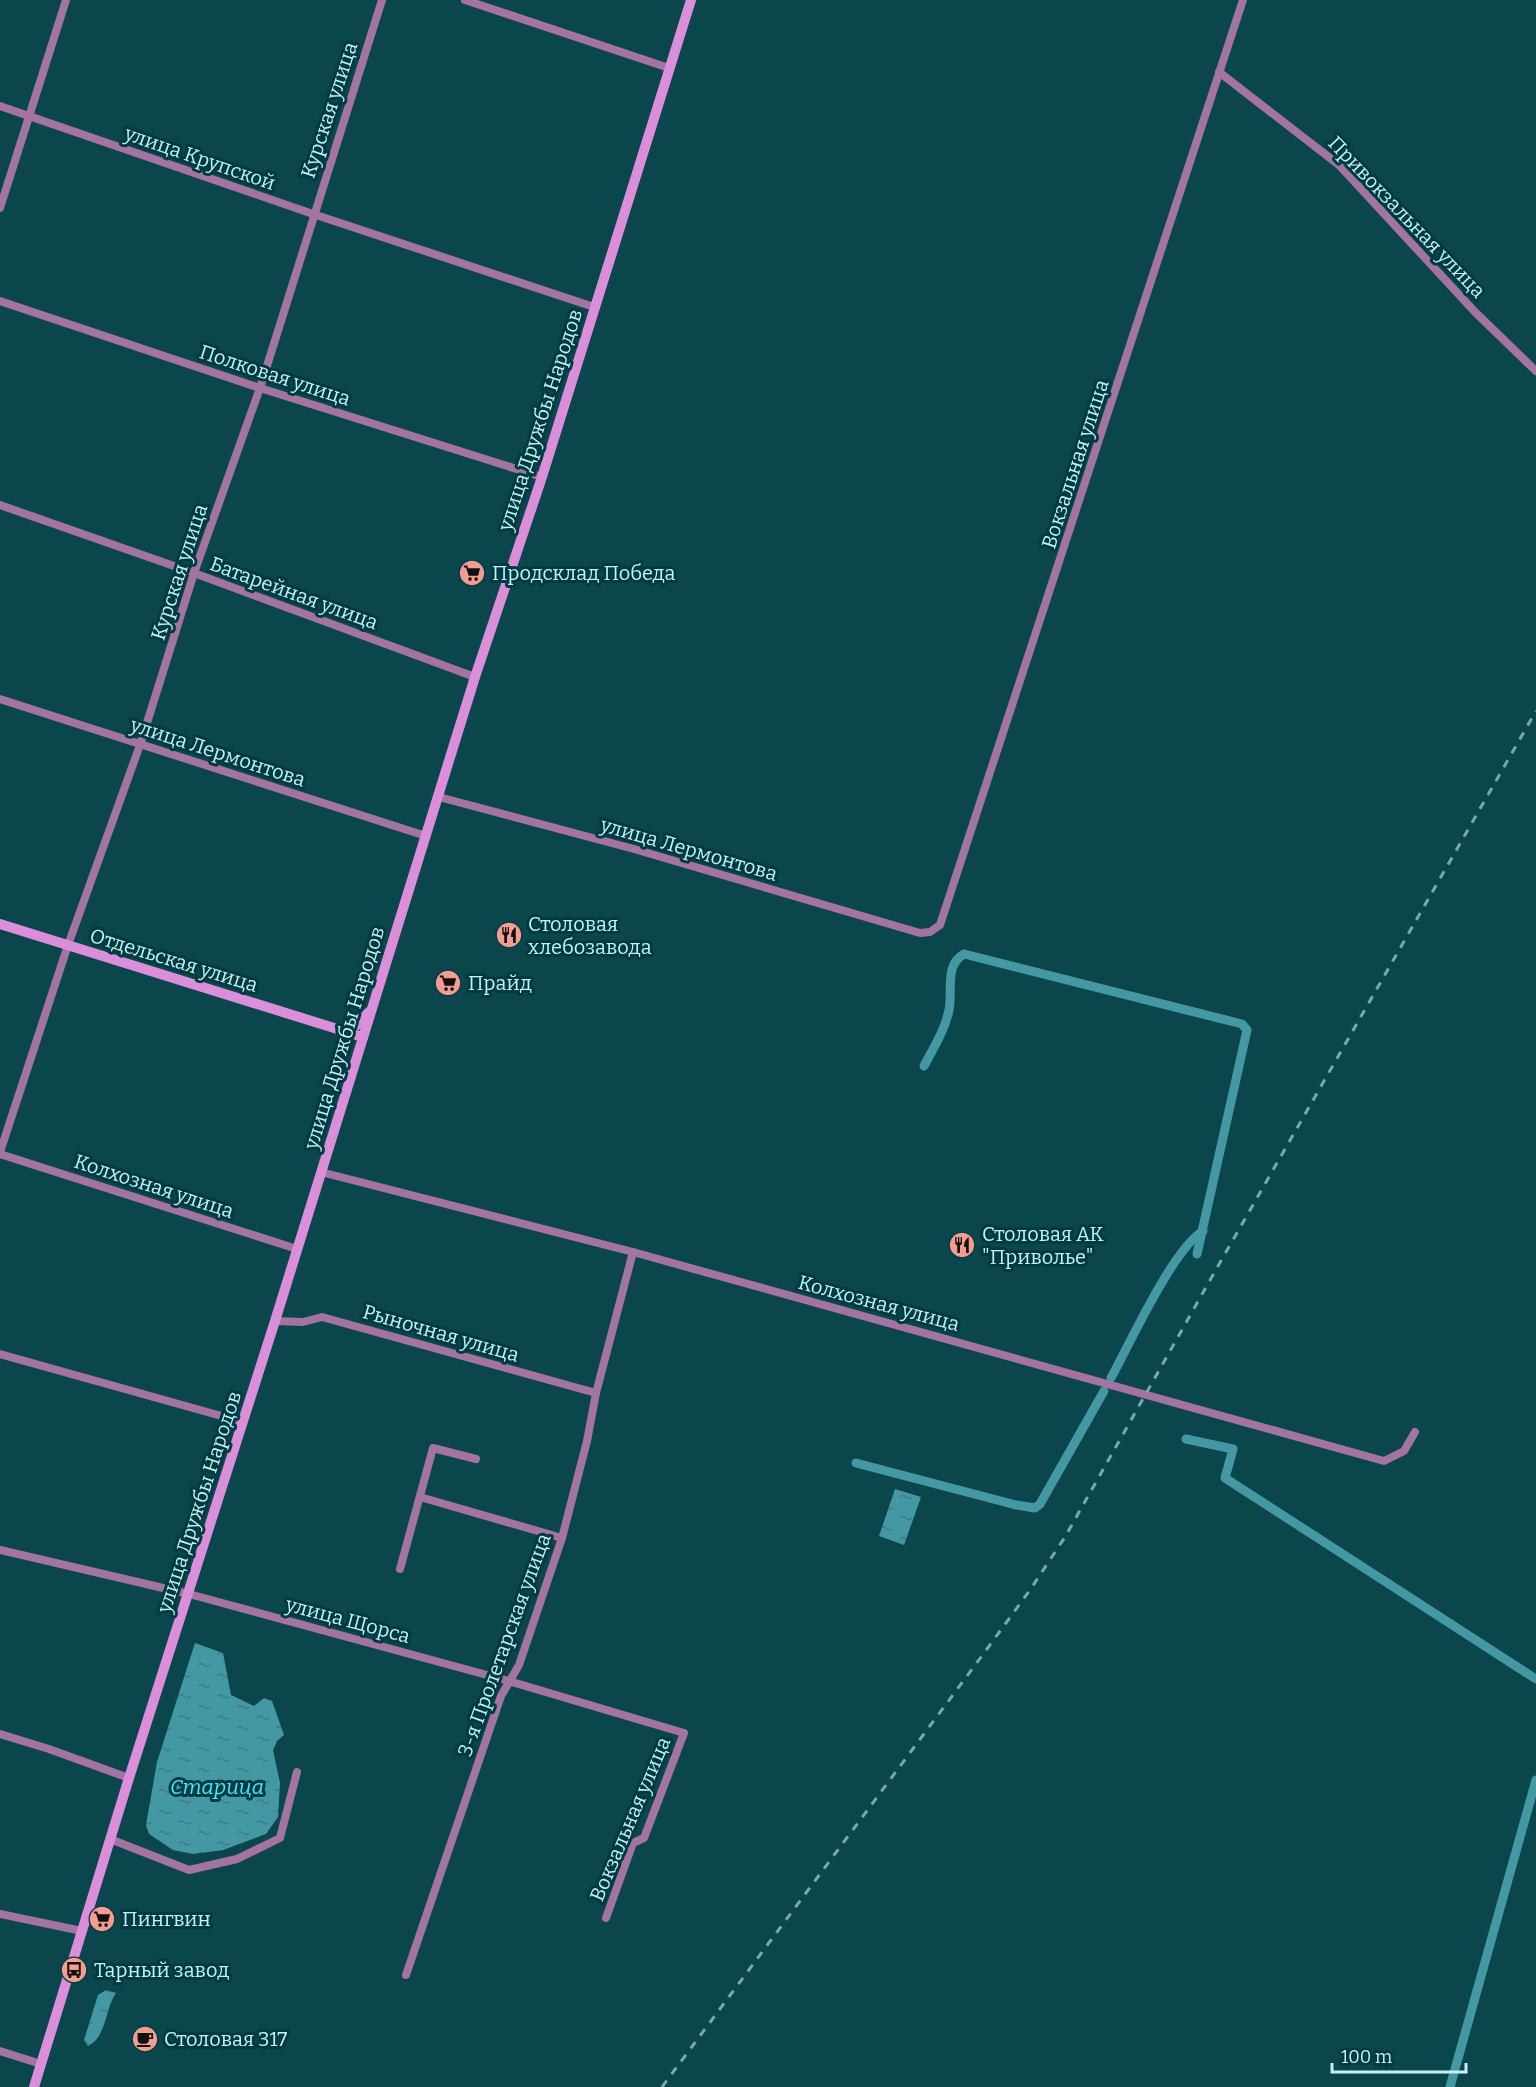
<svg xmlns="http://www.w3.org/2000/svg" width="1536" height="2087" viewBox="0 0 1536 2087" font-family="Bitter,serif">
  <defs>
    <pattern id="water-ripples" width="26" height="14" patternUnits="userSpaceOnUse" patternTransform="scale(1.5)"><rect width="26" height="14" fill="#4398a3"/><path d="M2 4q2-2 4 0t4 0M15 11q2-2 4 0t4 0" fill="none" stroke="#407c84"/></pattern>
  </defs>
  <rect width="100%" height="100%" fill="#0c464d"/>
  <g fill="url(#water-ripples)">
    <path d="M895,1489L921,1497L904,1545L879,1536Z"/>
    <path d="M195,1643L223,1653L231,1695L254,1706L264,1698L272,1701L284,1735L277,1741L273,1750L280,1783L278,1817L266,1834L223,1850L193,1854L173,1850L149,1834L146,1825L157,1762Z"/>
    <path d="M106,1990L116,1993C105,2008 107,2037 88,2046L84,2040L98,1995Z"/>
  </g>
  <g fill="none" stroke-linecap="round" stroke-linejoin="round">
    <g stroke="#4398a3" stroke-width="9">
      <path d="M924,1066C933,1049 945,1030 949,1010C953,991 944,965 964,954L1242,1024L1247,1030L1197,1254"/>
      <path d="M1111,1378C1130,1343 1173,1249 1203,1231"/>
      <path d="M1186,1439L1233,1449L1225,1478L1536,1679"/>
      <path d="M856,1463L1016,1505L1035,1508L1040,1504L1104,1391"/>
      <path d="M1450,2087L1536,1780"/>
    </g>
    <g stroke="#a373a2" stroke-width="8">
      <path d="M465,0L669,68"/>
      <path d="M1219,72L1339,165L1475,312L1536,371"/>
      <path d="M0,106L313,214L594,307"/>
      <path d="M0,208L66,0"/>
      <path d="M0,301L260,388L542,477"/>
      <path d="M0,505L194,573L475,677"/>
      <path d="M0,699L426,836"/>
      <path d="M439,797L634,849L920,933L930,932L940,925L1243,0"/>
      <path d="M0,1152L68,945L140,745L194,573L260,388L382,0"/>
      <path d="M0,1154L297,1249"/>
      <path d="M321,1172L633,1252L1384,1461L1404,1451L1415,1432"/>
      <path d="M275,1321L303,1322L322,1317L596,1393"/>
      <path d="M0,1354L243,1422"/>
      <path d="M420,1497L562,1538"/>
      <path d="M0,1550L189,1594L509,1681L684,1733L644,1838L633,1843L606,1918"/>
      <path d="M400,1569L433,1448L476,1459"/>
      <path d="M0,1734L49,1749L129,1778"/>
      <path d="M110,1839L189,1870L237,1859L280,1838L297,1772"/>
      <path d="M0,1914L82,1931"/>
      <path d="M406,1975L501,1696L519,1665L562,1538L587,1441L596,1393L633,1252"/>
      <path d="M0,2051L41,2064"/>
    </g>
    <g stroke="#db8eda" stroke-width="10">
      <path d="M0,924L363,1037"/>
      <path d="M340,1029L357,1025L369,1012"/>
      <path d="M34,2087L129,1778L275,1321L475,677L542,477L691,0"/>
    </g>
    <path stroke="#75a8af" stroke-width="3" stroke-dasharray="8 8" stroke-linecap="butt" d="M662,2087L987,1649L1030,1590L1065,1537L1218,1266L1536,711"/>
  </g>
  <defs>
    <g id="supermarket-disc" transform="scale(1.35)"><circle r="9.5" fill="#f59c91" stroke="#003b42"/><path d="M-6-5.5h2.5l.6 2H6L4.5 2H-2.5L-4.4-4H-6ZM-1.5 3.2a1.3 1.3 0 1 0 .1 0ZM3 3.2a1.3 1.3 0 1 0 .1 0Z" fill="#111"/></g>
    <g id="restaurant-disc" transform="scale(1.35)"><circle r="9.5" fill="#f59c91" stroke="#003b42"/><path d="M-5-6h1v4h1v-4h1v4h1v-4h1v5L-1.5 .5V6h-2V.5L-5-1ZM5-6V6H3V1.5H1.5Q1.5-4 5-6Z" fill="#111"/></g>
    <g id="bus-disc" transform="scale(1.35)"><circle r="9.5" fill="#f59c91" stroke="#003b42"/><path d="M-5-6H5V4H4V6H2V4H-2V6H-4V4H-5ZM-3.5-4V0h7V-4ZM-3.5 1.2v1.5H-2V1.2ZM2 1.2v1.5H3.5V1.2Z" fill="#111"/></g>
    <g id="cafe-disc" transform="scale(1.35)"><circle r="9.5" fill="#f59c91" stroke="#003b42"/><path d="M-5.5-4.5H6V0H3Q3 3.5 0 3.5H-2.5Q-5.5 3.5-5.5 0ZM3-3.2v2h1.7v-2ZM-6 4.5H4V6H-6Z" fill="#111"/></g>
  </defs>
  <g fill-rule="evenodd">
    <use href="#supermarket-disc" x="472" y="573"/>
    <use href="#restaurant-disc" x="509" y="935"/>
    <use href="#supermarket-disc" x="448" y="983"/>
    <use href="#restaurant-disc" x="962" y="1245"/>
    <use href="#supermarket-disc" x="102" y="1919"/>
    <use href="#bus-disc" x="74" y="1970"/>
    <use href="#cafe-disc" x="145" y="2039"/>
  </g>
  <g text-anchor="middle" stroke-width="6" stroke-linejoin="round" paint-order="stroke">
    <g font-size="20" fill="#c3f1f7" stroke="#003b42">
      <text transform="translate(329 110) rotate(-72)" y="7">Курская улица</text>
      <text transform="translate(200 158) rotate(19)" y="7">улица Крупской</text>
      <text transform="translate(1407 217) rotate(46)" y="7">Привокзальная улица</text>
      <text transform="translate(275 375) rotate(18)" y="7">Полковая улица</text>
      <text transform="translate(540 420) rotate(-72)" y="7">улица Дружбы Народов</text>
      <text transform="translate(1075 464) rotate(-72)" y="7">Вокзальная улица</text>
      <text transform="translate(179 572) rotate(-72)" y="7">Курская улица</text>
      <text transform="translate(294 593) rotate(20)" y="7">Батарейная улица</text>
      <text transform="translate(218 752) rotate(18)" y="7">улица Лермонтова</text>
      <text transform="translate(689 849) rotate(16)" y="7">улица Лермонтова</text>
      <text transform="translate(174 960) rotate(17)" y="7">Отдельская улица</text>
      <text transform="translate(344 1038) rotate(-73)" y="7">улица Дружбы Народов</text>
      <text transform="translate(154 1186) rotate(18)" y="7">Колхозная улица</text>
      <text transform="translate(879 1303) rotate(15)" y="7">Колхозная улица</text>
      <text transform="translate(441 1333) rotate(16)" y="7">Рыночная улица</text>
      <text transform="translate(199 1502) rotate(-72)" y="7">улица Дружбы Народов</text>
      <text transform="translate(348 1620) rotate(15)" y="7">улица Щорса</text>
      <text transform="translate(504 1645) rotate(-70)" y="7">3-я Пролетарская улица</text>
      <text transform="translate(630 1819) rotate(-67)" y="7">Вокзальная улица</text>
    </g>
    <g font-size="20" fill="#c3f1f7" stroke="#003b42" text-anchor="start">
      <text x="492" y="580">Продсклад Победа</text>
      <text x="528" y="931">Столовая<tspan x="528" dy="23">хлебозавода</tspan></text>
      <text x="468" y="990">Прайд</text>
      <text x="982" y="1241">Столовая АК<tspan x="982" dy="23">"Приволье"</tspan></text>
      <text x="122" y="1926">Пингвин</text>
      <text x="94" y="1977">Тарный завод</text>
      <text x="164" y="2046">Столовая 317</text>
    </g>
    <g font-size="21" font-style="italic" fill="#41eaff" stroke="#003b42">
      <text x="217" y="1794">Старица</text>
    </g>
  </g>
  <path d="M1332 2063v9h134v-9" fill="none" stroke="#c3f1f7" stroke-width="3"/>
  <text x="1341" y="2063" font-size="18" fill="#c3f1f7" stroke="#003b42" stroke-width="4.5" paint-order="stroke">100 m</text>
</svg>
